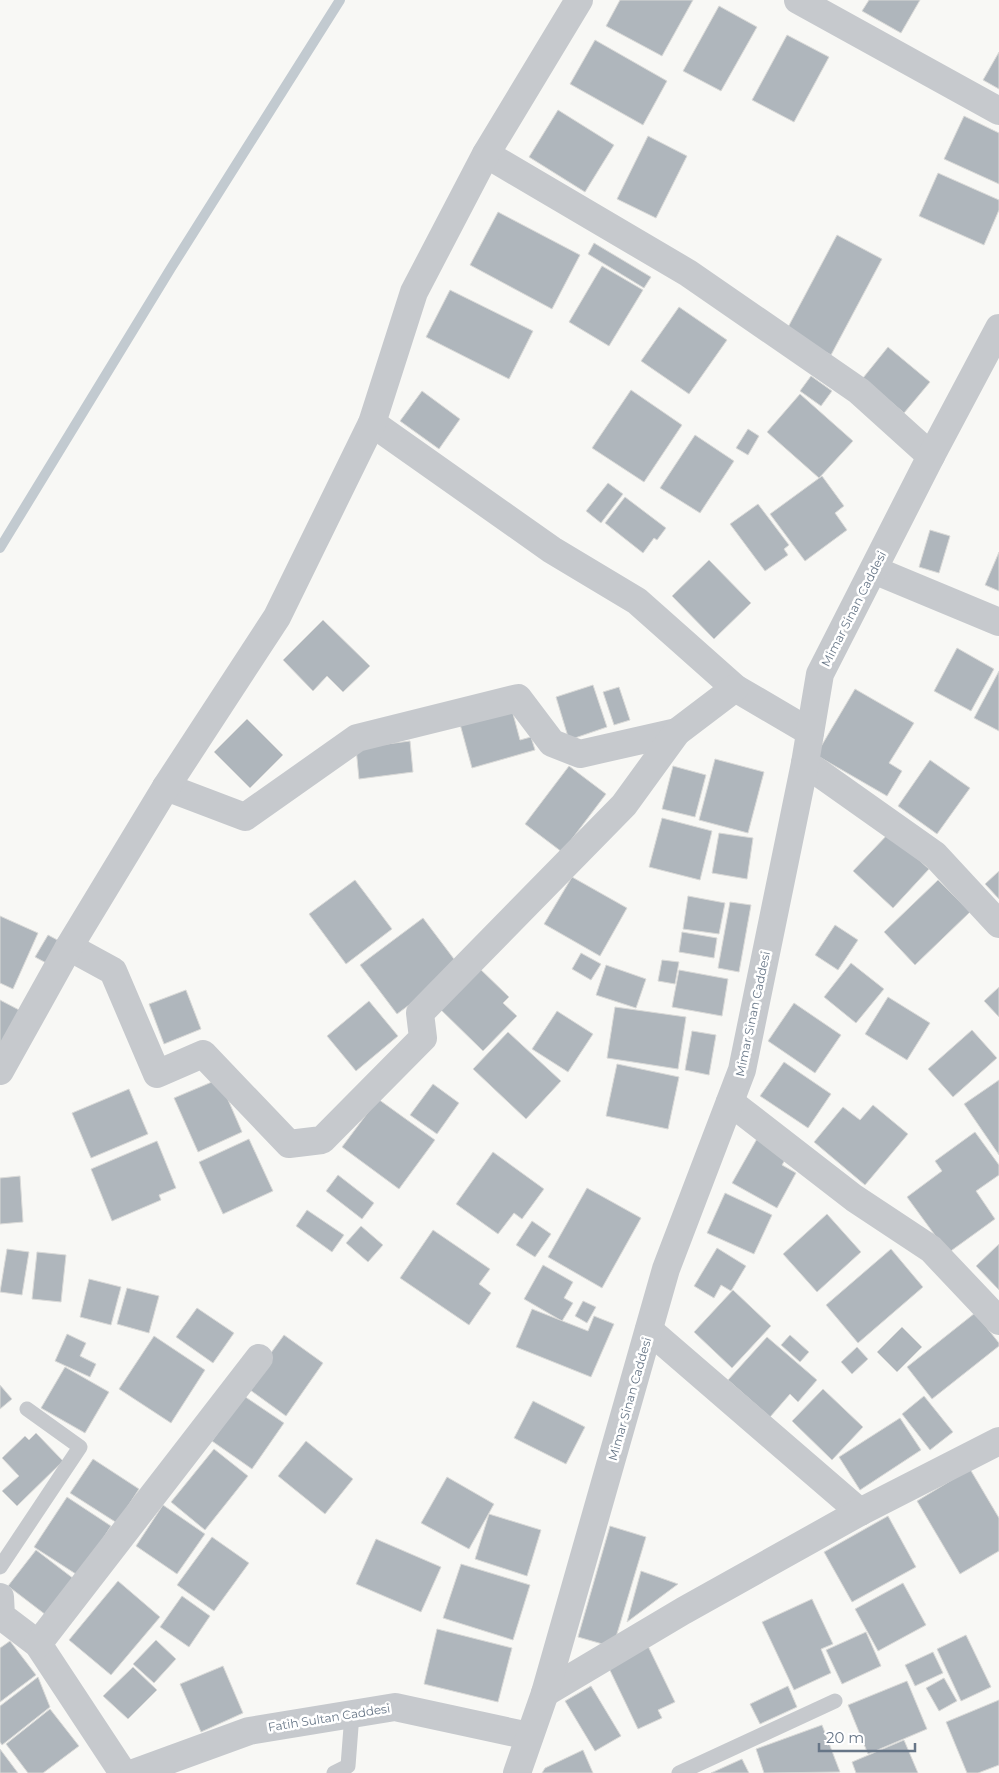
<svg xmlns="http://www.w3.org/2000/svg" width="999" height="1773" viewBox="0 0 999 1773" font-family="Montserrat,sans-serif">
  <rect width="100%" height="100%" fill="#f8f8f5"/>
  <g fill="none" stroke-linecap="round" stroke-linejoin="round">
    <path stroke="#c2cad0" stroke-width="10" d="M0,548L171,268L340,0"/>
  </g>
  <g fill="#afb6bc" stroke="#dadad8">
    <path d="M620,0H693L662,56L606,26Z"/>
    <path d="M869,0H920L901,33L862,11Z"/>
    <path d="M719,6L757,27L721,91L683,71Z"/>
    <path d="M787,35L829,57L794,122L752,100Z"/>
    <path d="M595,40L667,81L643,125L570,84Z"/>
    <path d="M999,52V89L983,80Z"/>
    <path d="M558,110L614,145L585,192L529,157Z"/>
    <path d="M964,116L999,133V184L944,159Z"/>
    <path d="M648,136L687,156L656,218L617,199Z"/>
    <path d="M938,173L999,200V210L984,245L919,216Z"/>
    <path d="M498,212L580,255L552,309L470,265Z"/>
    <path d="M837,235L882,259L831,355L786,331Z"/>
    <path d="M594,243L651,277L644,288L588,254Z"/>
    <path d="M602,266L643,290L609,346L569,322Z"/>
    <path d="M450,290L533,331L509,379L426,337Z"/>
    <path d="M679,307L727,340L689,394L641,361Z"/>
    <path d="M888,347L930,382L904,413L863,378Z"/>
    <path d="M811,376L832,391L821,406L800,391Z"/>
    <path d="M631,390L682,425L644,482L592,448Z"/>
    <path d="M422,391L460,419L439,449L400,421Z"/>
    <path d="M800,394L853,441L819,478L767,432Z"/>
    <path d="M748,429L759,436L748,455L736,448Z"/>
    <path d="M695,435L734,461L700,513L660,488Z"/>
    <path d="M822,476L844,506L835,513L847,530L805,561L770,514Z"/>
    <path d="M608,483L623,494L601,523L586,511Z"/>
    <path d="M625,497L666,528L657,540L654,538L643,553L605,523Z"/>
    <path d="M758,504L789,545L784,549L788,555L765,571L730,524Z"/>
    <path d="M930,530L950,536L939,573L919,567Z"/>
    <path d="M999,552V591L985,585Z"/>
    <path d="M709,560L751,603L714,639L672,596Z"/>
    <path d="M323,620L370,666L343,692L327,676L313,691L283,660Z"/>
    <path d="M957,648L994,669L971,711L934,691Z"/>
    <path d="M999,671V731L974,718Z"/>
    <path d="M593,685L607,727L569,740L556,697Z"/>
    <path d="M619,687L630,720L614,725L603,692Z"/>
    <path d="M855,689L914,723L889,763L902,771L887,796L816,755Z"/>
    <path d="M512,710L520,740L531,737L535,750L472,768L460,724Z"/>
    <path d="M247,719L283,755L250,788L214,752Z"/>
    <path d="M410,741L413,772L359,779L356,748Z"/>
    <path d="M715,759L764,772L748,833L699,820Z"/>
    <path d="M930,760L970,788L937,834L898,806Z"/>
    <path d="M569,766L606,794L562,852L525,824Z"/>
    <path d="M673,766L706,775L695,817L662,809Z"/>
    <path d="M662,818L712,831L700,880L649,867Z"/>
    <path d="M719,833L753,838L747,879L712,873Z"/>
    <path d="M889,833L929,869L893,908L853,871Z"/>
    <path d="M999,871V899L985,884Z"/>
    <path d="M572,877L627,908L600,956L544,924Z"/>
    <path d="M355,880L392,929L346,964L309,914Z"/>
    <path d="M938,880L970,912L915,965L884,932Z"/>
    <path d="M688,896L725,903L719,934L683,929Z"/>
    <path d="M730,902L751,905L739,972L718,968Z"/>
    <path d="M0,916L38,933L13,989L0,983Z"/>
    <path d="M423,918L460,967L397,1014L360,965Z"/>
    <path d="M835,925L858,940L838,970L815,955Z"/>
    <path d="M682,932L717,938L714,958L679,952Z"/>
    <path d="M48,935L63,943L50,965L35,957Z"/>
    <path d="M581,953L601,964L591,980L572,969Z"/>
    <path d="M662,960L679,962L675,984L658,981Z"/>
    <path d="M851,963L884,989L856,1023L824,997Z"/>
    <path d="M476,965L509,997L503,1003L517,1016L483,1051L436,1005Z"/>
    <path d="M606,965L646,979L636,1008L596,995Z"/>
    <path d="M679,970L728,979L722,1016L672,1007Z"/>
    <path d="M999,987V1017L984,1001Z"/>
    <path d="M186,990L201,1029L164,1044L149,1004Z"/>
    <path d="M888,997L930,1023L907,1060L865,1034Z"/>
    <path d="M0,1000L21,1011L0,1049Z"/>
    <path d="M369,1001L398,1036L356,1071L327,1036Z"/>
    <path d="M794,1003L841,1035L815,1073L768,1041Z"/>
    <path d="M615,1007L686,1017L678,1069L607,1058Z"/>
    <path d="M557,1011L593,1034L568,1072L532,1049Z"/>
    <path d="M972,1030L997,1058L953,1097L928,1069Z"/>
    <path d="M692,1031L716,1035L709,1075L685,1070Z"/>
    <path d="M508,1032L561,1081L526,1119L473,1069Z"/>
    <path d="M784,1062L831,1094L808,1128L760,1096Z"/>
    <path d="M617,1064L679,1077L668,1129L606,1116Z"/>
    <path d="M219,1079L242,1132L198,1152L174,1098Z"/>
    <path d="M999,1080V1155L964,1104Z"/>
    <path d="M433,1084L459,1103L437,1134L410,1115Z"/>
    <path d="M129,1089L148,1134L91,1158L72,1113Z"/>
    <path d="M378,1099L435,1140L399,1189L342,1147Z"/>
    <path d="M873,1105L908,1134L865,1185L814,1142L843,1107L860,1120Z"/>
    <path d="M975,1132L999,1165V1175L976,1191L995,1219L948,1253L907,1197L942,1171L935,1161Z"/>
    <path d="M758,1137L789,1153L782,1165L796,1173L777,1208L732,1183Z"/>
    <path d="M249,1139L273,1191L223,1214L199,1162Z"/>
    <path d="M157,1141L176,1188L159,1195L161,1200L112,1221L91,1169Z"/>
    <path d="M493,1152L544,1189L522,1219L514,1213L498,1234L456,1204Z"/>
    <path d="M338,1175L374,1203L362,1219L326,1191Z"/>
    <path d="M20,1176L23,1222L0,1224V1178Z"/>
    <path d="M587,1188L641,1218L602,1288L548,1257Z"/>
    <path d="M725,1193L772,1215L754,1254L707,1233Z"/>
    <path d="M307,1210L344,1235L332,1252L296,1226Z"/>
    <path d="M827,1214L861,1252L817,1292L783,1254Z"/>
    <path d="M532,1221L551,1234L535,1257L516,1245Z"/>
    <path d="M361,1226L383,1245L368,1262L346,1243Z"/>
    <path d="M433,1230L490,1269L479,1284L491,1293L469,1325L400,1278Z"/>
    <path d="M999,1244V1290L976,1266Z"/>
    <path d="M717,1248L746,1266L731,1291L721,1285L714,1298L694,1286Z"/>
    <path d="M7,1249L29,1252L22,1295L0,1292Z"/>
    <path d="M891,1249L923,1287L858,1343L826,1305Z"/>
    <path d="M37,1252L66,1255L61,1302L32,1299Z"/>
    <path d="M543,1265L573,1282L564,1298L573,1303L562,1321L524,1299Z"/>
    <path d="M89,1279L121,1287L111,1325L80,1317Z"/>
    <path d="M127,1288L159,1296L149,1333L117,1324Z"/>
    <path d="M733,1290L771,1326L732,1368L694,1332Z"/>
    <path d="M583,1301L596,1307L587,1323L575,1316Z"/>
    <path d="M197,1308L234,1333L213,1363L176,1337Z"/>
    <path d="M532,1309L588,1331L594,1316L614,1324L591,1377L516,1347Z"/>
    <path d="M975,1313L999,1343V1346L932,1399L907,1367Z"/>
    <path d="M902,1327L922,1347L897,1372L877,1352Z"/>
    <path d="M67,1334L86,1343L80,1356L96,1364L90,1377L55,1361Z"/>
    <path d="M284,1335L323,1363L286,1416L246,1387Z"/>
    <path d="M790,1335L809,1352L800,1362L781,1345Z"/>
    <path d="M154,1336L205,1370L171,1423L119,1389Z"/>
    <path d="M767,1337L817,1380L798,1402L790,1394L770,1417L728,1380Z"/>
    <path d="M857,1347L868,1359L852,1374L841,1362Z"/>
    <path d="M65,1367L109,1392L85,1433L41,1408Z"/>
    <path d="M0,1385L12,1399L0,1409Z"/>
    <path d="M823,1389L863,1427L832,1460L792,1421Z"/>
    <path d="M244,1396L284,1423L252,1469L212,1441Z"/>
    <path d="M924,1396L953,1432L930,1450L902,1414Z"/>
    <path d="M533,1401L585,1427L566,1464L514,1438Z"/>
    <path d="M900,1418L921,1450L860,1490L839,1457Z"/>
    <path d="M36,1433L63,1461L17,1506L2,1491L19,1476L2,1458L25,1436L29,1440Z"/>
    <path d="M306,1441L353,1479L325,1514L278,1476Z"/>
    <path d="M214,1449L248,1476L205,1530L171,1502Z"/>
    <path d="M93,1459L139,1489L117,1523L70,1493Z"/>
    <path d="M970,1469L999,1518V1551L960,1574L917,1501Z"/>
    <path d="M447,1477L494,1504L469,1549L421,1523Z"/>
    <path d="M67,1497L111,1526L79,1576L34,1547Z"/>
    <path d="M163,1505L205,1534L177,1574L136,1546Z"/>
    <path d="M489,1514L541,1530L527,1576L475,1559Z"/>
    <path d="M888,1516L916,1567L852,1602L824,1552Z"/>
    <path d="M610,1526L646,1537L613,1647L578,1637Z"/>
    <path d="M212,1537L249,1563L214,1611L177,1585Z"/>
    <path d="M376,1539L441,1567L421,1612L356,1584Z"/>
    <path d="M36,1550L74,1579L46,1615L8,1586Z"/>
    <path d="M461,1564L530,1585L513,1640L443,1618Z"/>
    <path d="M641,1571L678,1584L627,1622Z"/>
    <path d="M118,1581L160,1617L111,1675L69,1640Z"/>
    <path d="M903,1583L926,1625L878,1651L855,1609Z"/>
    <path d="M182,1596L210,1616L189,1647L160,1627Z"/>
    <path d="M812,1599L833,1644L821,1649L831,1673L794,1690L762,1622Z"/>
    <path d="M437,1629L512,1648L498,1702L424,1684Z"/>
    <path d="M866,1632L881,1666L842,1684L826,1650Z"/>
    <path d="M966,1635L991,1687L961,1701L937,1649Z"/>
    <path d="M156,1640L176,1659L154,1683L133,1664Z"/>
    <path d="M10,1641L36,1675L0,1702V1648Z"/>
    <path d="M646,1642L675,1702L658,1710L662,1718L638,1729L606,1662Z"/>
    <path d="M933,1652L943,1673L915,1686L905,1665Z"/>
    <path d="M223,1666L243,1713L201,1732L180,1684Z"/>
    <path d="M133,1667L157,1690L128,1719L103,1696Z"/>
    <path d="M38,1677L50,1707L2,1745L0,1742V1706Z"/>
    <path d="M944,1678L957,1701L939,1711L926,1688Z"/>
    <path d="M907,1681L927,1729L868,1754L848,1705Z"/>
    <path d="M591,1686L621,1736L595,1751L565,1701Z"/>
    <path d="M788,1686L797,1707L760,1724L750,1704Z"/>
    <path d="M999,1700V1765L978,1773H967L946,1722Z"/>
    <path d="M50,1709L79,1746L43,1773H28L6,1744Z"/>
    <path d="M822,1725L840,1772L764,1773L756,1749Z"/>
    <path d="M904,1740L918,1773H856L852,1762Z"/>
    <path d="M0,1749L18,1773H0Z"/>
    <path d="M583,1750L593,1773H542L545,1768Z"/>
    <path d="M742,1759L749,1773H711Z"/>
  </g>
  <g fill="none" stroke-linecap="round" stroke-linejoin="round">
    <g stroke="#c6c9cd" stroke-width="15">
      <path d="M0,1567L80,1447L27,1409"/>
      <path d="M334,1773L348,1766L352,1714"/>
      <path d="M679,1773L835,1701"/>
    </g>
    <g stroke="#c6c9cd" stroke-width="28">
      <path d="M798,0L999,111"/>
      <path d="M486,154L688,273L859,391L931,456"/>
      <path d="M372,423L552,550L637,601L735,688L810,732"/>
      <path d="M874,570L999,622"/>
      <path d="M805,763L935,855L999,924"/>
      <path d="M166,787L245,817L357,738L518,698L552,743L580,754L677,732"/>
      <path d="M69,947L113,971L157,1074L203,1054L289,1144L322,1140L423,1038L420,1013L624,805L677,732L735,688"/>
      <path d="M0,1071L69,947L166,787L277,617L372,423L414,292L486,154L579,0"/>
      <path d="M730,1102L854,1198L931,1249L999,1321"/>
      <path d="M649,1330L860,1512"/>
      <path d="M0,1597L1,1616L38,1644L123,1773"/>
      <path d="M38,1644L259,1358"/>
      <path d="M545,1693L683,1611L860,1512L999,1441"/>
    </g>
    <g stroke="#c6c9cd" stroke-width="28">
      <path d="M134,1773L249,1731L395,1707L529,1736"/>
      <path d="M517,1773L545,1693L666,1269L742,1070L805,763L820,674L931,456L999,328"/>
    </g>
  </g>
  <g text-anchor="middle" stroke-width="5" stroke-linejoin="round" paint-order="stroke">
    <g font-size="12" fill="#677687" stroke="#fff">
      <text transform="translate(854 609) rotate(-63)" y="4">Mimar Sinan Caddesi</text>
      <text transform="translate(753 1014) rotate(-78)" y="4">Mimar Sinan Caddesi</text>
      <text transform="translate(630 1399) rotate(-74)" y="4">Mimar Sinan Caddesi</text>
      <text transform="translate(329 1718) rotate(-9)" y="4">Fatih Sultan Caddesi</text>
    </g>
  </g>
  <path d="M819 1743v8h96v-8" fill="none" stroke="#677687" stroke-width="2.5"/>
  <text x="826" y="1743" font-size="15" fill="#677687" stroke="#ffffff" stroke-width="4" paint-order="stroke">20 m</text>
</svg>
